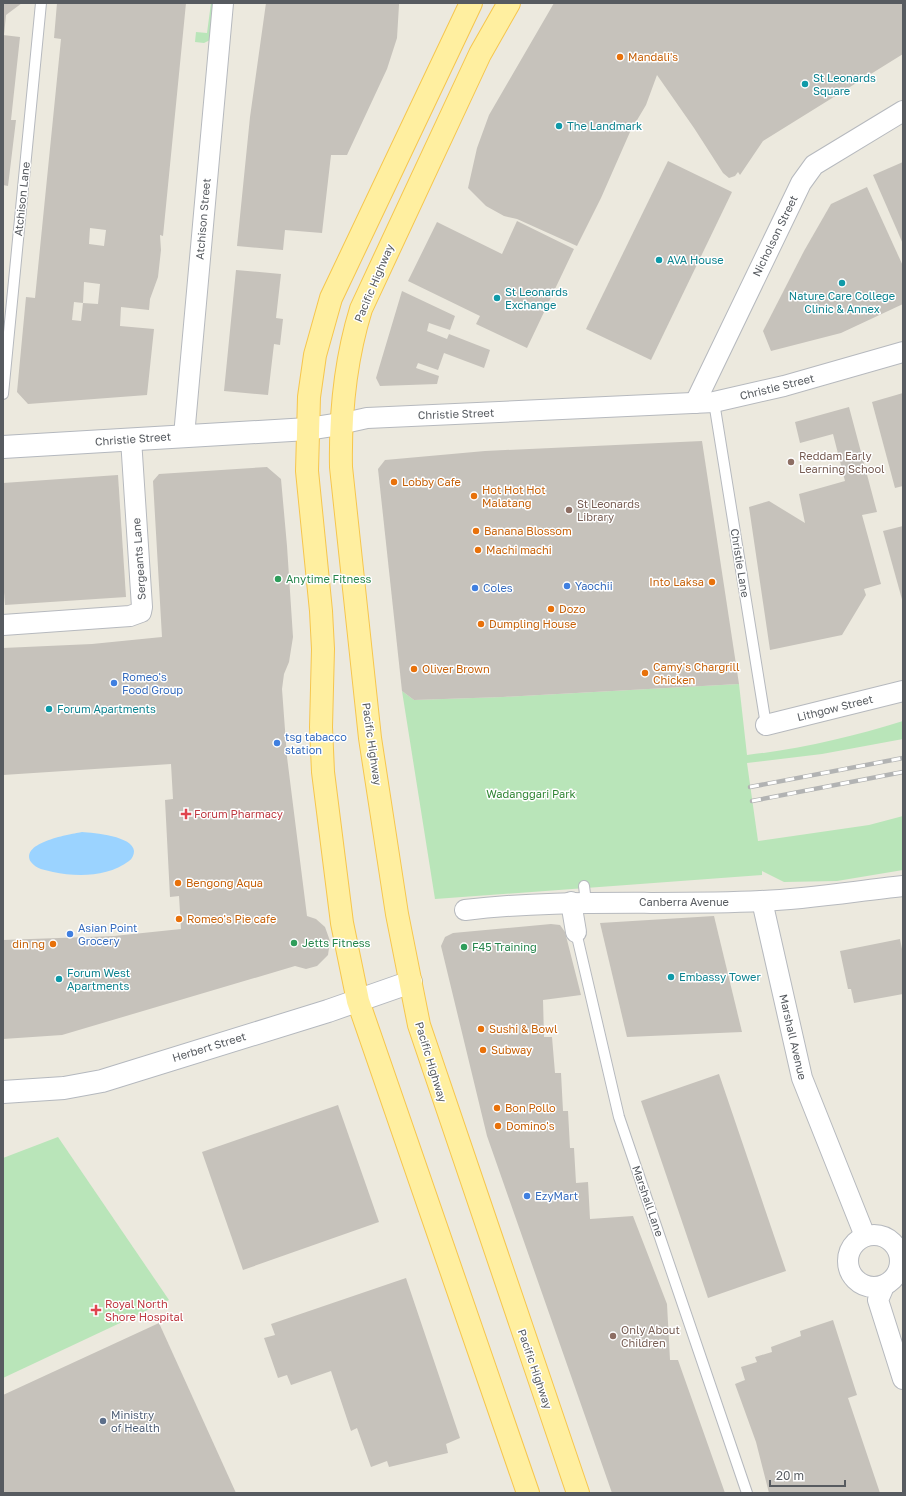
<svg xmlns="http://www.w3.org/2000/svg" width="906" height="1496" viewBox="0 0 906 1496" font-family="'Golos Text',sans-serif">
  <rect width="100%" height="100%" fill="#ece9de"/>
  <g fill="#b9e5b9">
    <path d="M211,3H216L212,39L204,43L195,42L196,32L207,33Z"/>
    <path d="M739,684L747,755C800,749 852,737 903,721V739L822,754L747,763L758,841L869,825L903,816V870L837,881L784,882L762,871V875L435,899L402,691L414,700L503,697Z"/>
    <path d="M58,1137L169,1300L3,1378V1158Z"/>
  </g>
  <path fill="#9bd3ff" d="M82,832C94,833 133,836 134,851C134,855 132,859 129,861C108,877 77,877 53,872C45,870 36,869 31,862C19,842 72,834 82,832Z"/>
  <g fill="#c6c2bb" fill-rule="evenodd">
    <path d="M3,3H22L6,15L4,35Z"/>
    <path d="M57,3H186L163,236L160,235L161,250L158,277L150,299L149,310L121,307L120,326L154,329L147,395L28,404L17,392L26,297L35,298L61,39L54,38ZM90,228L106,230L104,246L89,244ZM84,282L100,284L98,304L83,303L81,321L72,320L74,302L83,303Z"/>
    <path d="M266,3H399V5L397,38L387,69L347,155H331L322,233L285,230L283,250L237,246L250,117Z"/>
    <path d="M554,3H903V54L763,141L740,175L738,172L735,176L729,178L723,173L694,128L657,75L646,105L630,132L601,198L577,246L517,219L504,216L486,206L468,188L477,148L489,115Z"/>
    <path d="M3,35L20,37L11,120H16L8,186L3,185Z"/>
    <path d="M668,161L732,192L651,360L586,329Z"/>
    <path d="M903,162V244L873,175Z"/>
    <path d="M867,187L903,266V304L841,333L771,351L763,331L804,251L831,204Z"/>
    <path d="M517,221L574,249L527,348L476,324L480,316L408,281L437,222L502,254Z"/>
    <path d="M236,270L281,274L276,318L283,319L280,345L274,344L268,395L224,391Z"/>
    <path d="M402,291L455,316L450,330L429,323L427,331L447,339L449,334L490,350L484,368L444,353L438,370L418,363L416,368L439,376L437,384L380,386L376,378Z"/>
    <path d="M903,393V486L895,488L872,402Z"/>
    <path d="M849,407L877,512L862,515L881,584L864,589L866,595L842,635L770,650L749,507L769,501L805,523L799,494L845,481L833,434L800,443L795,422Z"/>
    <path d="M702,441L739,684L503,697L414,700L402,691L378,469L385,460L485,451Z"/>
    <path d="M267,467L281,479L287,546L293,637L289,662L284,674L282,689L287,757L307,916L316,919L325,927L330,941L328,955L317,966L306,969L295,966L62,1035L3,1039V940L114,936L181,929L179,896L170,897L165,800L173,799L171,764L3,775V648L92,644L162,637L153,481L159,474Z"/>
    <path d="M118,475L126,597L5,605L3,579V483Z"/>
    <path d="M903,526V603L883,531Z"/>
    <path d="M714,916L742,1032L627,1037L600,923Z"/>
    <path d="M551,924L560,925L565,932L581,995L543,1000L544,1037H552L555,1073H561L563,1111H568L570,1148H574L576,1183L588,1182L590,1219L633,1216L667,1304L670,1360H678L725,1493H612L487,1136L441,946L445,937L453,933Z"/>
    <path d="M900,939L903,954V994L854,1003L851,989H848L840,951Z"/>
    <path d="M719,1074L786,1271L708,1298L641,1101Z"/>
    <path d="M338,1105L379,1222L243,1270L202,1152Z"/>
    <path d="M406,1278L460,1438L446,1444L448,1453L389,1467L387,1461L371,1467L357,1428L351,1431L331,1371L291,1385L287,1375L278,1378L264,1338L275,1335L271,1324Z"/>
    <path d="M833,1320L857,1395L848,1398L880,1493H769L756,1442L735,1384L745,1380L741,1367L757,1362L755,1357L772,1352L771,1347L801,1336L800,1331Z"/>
    <path d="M159,1323L236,1493H3V1395Z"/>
  </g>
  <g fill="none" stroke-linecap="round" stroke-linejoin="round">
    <g stroke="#b6b9be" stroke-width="12">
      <g id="lane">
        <path d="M3,394L41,3"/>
        <path d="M714,402L766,725"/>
        <path d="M584,886L586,902"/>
        <path d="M576,932L619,1117L747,1493"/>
      </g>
    </g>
    <g stroke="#b6b9be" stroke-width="22">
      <g id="street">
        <path d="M695,403L801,183L814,165L903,111"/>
        <path d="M340,424L367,418L714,402L784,386L903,352"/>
        <path d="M184,436L223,3"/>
        <path d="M3,625L130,616L141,612L142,607L131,439"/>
        <path d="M766,725L903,691"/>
        <path d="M762,901L802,1078L865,1236"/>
        <path d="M571,902L576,932"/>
        <path d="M465,910C564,898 662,906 761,901C809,899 856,891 903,886"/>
        <circle cx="874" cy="1261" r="26"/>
        <path d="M884,1286L878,1300L903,1379"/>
      </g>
    </g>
    <g stroke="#b4b8be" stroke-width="24">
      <g id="secondary">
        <path d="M3,447L308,429L340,424"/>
        <path d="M3,1092L64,1088L102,1081L328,1011L411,982"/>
      </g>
    </g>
    <g stroke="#f6c64d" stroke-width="24">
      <g id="primary">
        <path d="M471,3L331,298L315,355L309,397L307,471L321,611L323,649L321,727L323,772L342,923L358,1001L528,1493"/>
        <path d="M509,3L480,54L361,309C345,361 340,413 341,467L370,738L397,914L419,1025L578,1493"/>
      </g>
    </g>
    <use href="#lane" stroke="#fff" stroke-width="10"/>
    <use href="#street" stroke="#fff" stroke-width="20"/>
    <use href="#secondary" stroke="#fff" stroke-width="22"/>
    <use href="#primary" stroke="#ffefa0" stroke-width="22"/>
    <g stroke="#b2b3b3" stroke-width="4.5">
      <g id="rail">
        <path d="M750,787L903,758"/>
        <path d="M752,801L903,772"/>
      </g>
    </g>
    <use href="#rail" stroke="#fff" stroke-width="3" stroke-dasharray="9" stroke-linecap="butt"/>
  </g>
  <g fill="#e8710a" stroke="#fff" stroke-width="1.5">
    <circle cx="620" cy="57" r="4"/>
    <circle cx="394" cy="482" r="4"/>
    <circle cx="474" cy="496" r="4"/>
    <circle cx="476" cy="531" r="4"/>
    <circle cx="478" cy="550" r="4"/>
    <circle cx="712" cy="582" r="4"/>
    <circle cx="551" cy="609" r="4"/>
    <circle cx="481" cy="624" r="4"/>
    <circle cx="414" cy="669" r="4"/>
    <circle cx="645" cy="673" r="4"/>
    <circle cx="178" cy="883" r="4"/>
    <circle cx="179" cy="919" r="4"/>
    <circle cx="53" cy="944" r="4"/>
    <circle cx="481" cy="1029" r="4"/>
    <circle cx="483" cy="1050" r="4"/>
    <circle cx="497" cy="1108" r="4"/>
    <circle cx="498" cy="1126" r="4"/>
  </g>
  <g fill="#0f9aa8" stroke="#fff" stroke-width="1.5">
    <circle cx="805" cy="84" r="4"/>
    <circle cx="559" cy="126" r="4"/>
    <circle cx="659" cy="260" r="4"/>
    <circle cx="842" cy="283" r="4"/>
    <circle cx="497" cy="298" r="4"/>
    <circle cx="49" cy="709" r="4"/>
    <circle cx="671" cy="977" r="4"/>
    <circle cx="59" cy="979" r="4"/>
  </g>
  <g fill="#8d6e63" stroke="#fff" stroke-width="1.5">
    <circle cx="791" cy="462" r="4"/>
    <circle cx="569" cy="510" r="4"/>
    <circle cx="613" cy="1336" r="4"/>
  </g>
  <g fill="#2e9e5b" stroke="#fff" stroke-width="1.5">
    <circle cx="278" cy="579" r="4"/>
    <circle cx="294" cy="943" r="4"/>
    <circle cx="464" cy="947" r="4"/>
  </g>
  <g fill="#3f7fe0" stroke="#fff" stroke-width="1.5">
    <circle cx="567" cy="586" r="4"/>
    <circle cx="475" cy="588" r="4"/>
    <circle cx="114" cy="683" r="4"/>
    <circle cx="277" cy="743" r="4"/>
    <circle cx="70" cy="934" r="4"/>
    <circle cx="527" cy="1196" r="4"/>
  </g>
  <g fill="#e0444e" stroke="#fff" stroke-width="1.5">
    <path d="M184 808h4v4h4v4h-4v4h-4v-4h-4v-4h4z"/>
    <path d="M94 1304h4v4h4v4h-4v4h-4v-4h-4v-4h4z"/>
  </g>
  <circle fill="#5c6f8a" stroke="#fff" stroke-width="1.5" cx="103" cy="1421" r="4"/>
  <g text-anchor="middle" stroke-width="3" stroke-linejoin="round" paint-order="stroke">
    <g font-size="11" fill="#c56008" stroke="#fff" text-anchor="start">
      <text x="628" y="61">Mandali's</text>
      <text x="402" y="486">Lobby Cafe</text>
      <text x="482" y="494">Hot Hot Hot<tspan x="482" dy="13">Malatang</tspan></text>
      <text x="484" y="535">Banana Blossom</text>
      <text x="486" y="554">Machi machi</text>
      <text x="704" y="586" text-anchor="end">Into Laksa</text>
      <text x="559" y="613">Dozo</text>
      <text x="489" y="628">Dumpling House</text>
      <text x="653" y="671">Camy's Chargrill<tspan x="653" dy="13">Chicken</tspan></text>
      <text x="422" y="673">Oliver Brown</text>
      <text x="186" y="887">Bengong Aqua</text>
      <text x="187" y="923">Romeo's Pie cafe</text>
      <text x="45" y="948" text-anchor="end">din ng</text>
      <text x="489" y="1033">Sushi &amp; Bowl</text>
      <text x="491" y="1054">Subway</text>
      <text x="505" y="1112">Bon Pollo</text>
      <text x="506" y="1130">Domino's</text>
    </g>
    <g font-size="11" fill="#0d838f" stroke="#fff" text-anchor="start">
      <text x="813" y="82">St Leonards<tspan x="813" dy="13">Square</tspan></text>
      <text x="567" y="130">The Landmark</text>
      <text x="667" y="264">AVA House</text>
      <text x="505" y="296">St Leonards<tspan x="505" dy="13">Exchange</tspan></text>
      <text x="842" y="300" text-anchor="middle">Nature Care College<tspan x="842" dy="13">Clinic &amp; Annex</tspan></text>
      <text x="57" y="713">Forum Apartments</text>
      <text x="67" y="977">Forum West<tspan x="67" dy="13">Apartments</tspan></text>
      <text x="679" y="981">Embassy Tower</text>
    </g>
    <g font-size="11" fill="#575b60" stroke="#fff">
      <text transform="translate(22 199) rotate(-84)" y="4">Atchison Lane</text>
      <text transform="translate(203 219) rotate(-85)" y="4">Atchison Street</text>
      <text transform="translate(775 236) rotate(-64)" y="4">Nicholson Street</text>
      <text transform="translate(374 283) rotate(-67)" y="4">Pacific Highway</text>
      <text transform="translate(777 387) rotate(-14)" y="4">Christie Street</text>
      <text transform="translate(456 414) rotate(-2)" y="4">Christie Street</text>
      <text transform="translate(133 439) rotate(-4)" y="4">Christie Street</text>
      <text transform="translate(139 559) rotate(-94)" y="4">Sergeants Lane</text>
      <text transform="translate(740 563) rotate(81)" y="4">Christie Lane</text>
      <text transform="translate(835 708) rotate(-14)" y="4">Lithgow Street</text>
      <text transform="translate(372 744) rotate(82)" y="4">Pacific Highway</text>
      <text x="684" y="906">Canberra Avenue</text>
      <text transform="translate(793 1037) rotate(77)" y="4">Marshall Avenue</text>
      <text transform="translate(209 1047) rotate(-17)" y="4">Herbert Street</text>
      <text transform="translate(431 1062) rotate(73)" y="4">Pacific Highway</text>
      <text transform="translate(648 1201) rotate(71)" y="4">Marshall Lane</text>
      <text transform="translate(535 1369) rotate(71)" y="4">Pacific Highway</text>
    </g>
    <g font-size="11" fill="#785e54" stroke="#fff" text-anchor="start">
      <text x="799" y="460">Reddam Early<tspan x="799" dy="13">Learning School</tspan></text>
      <text x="577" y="508">St Leonards<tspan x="577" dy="13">Library</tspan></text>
      <text x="621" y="1334">Only About<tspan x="621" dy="13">Children</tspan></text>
    </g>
    <g font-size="11" fill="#27864d" stroke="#fff" text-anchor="start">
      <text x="286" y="583">Anytime Fitness</text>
      <text x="302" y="947">Jetts Fitness</text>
      <text x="472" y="951">F45 Training</text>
    </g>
    <g font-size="11" fill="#366cbe" stroke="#fff" text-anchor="start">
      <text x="575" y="590">Yaochii</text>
      <text x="483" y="592">Coles</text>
      <text x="122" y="681">Romeo's<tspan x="122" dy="13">Food Group</tspan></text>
      <text x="285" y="741">tsg tabacco<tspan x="285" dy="13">station</tspan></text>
      <text x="78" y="932">Asian Point<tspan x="78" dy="13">Grocery</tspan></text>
      <text x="535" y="1200">EzyMart</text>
    </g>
    <g font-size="11" fill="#318635" stroke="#fff">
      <text x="531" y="798">Wadanggari Park</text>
    </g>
    <g font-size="11" fill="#be3a42" stroke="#fff" text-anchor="start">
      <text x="194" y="818">Forum Pharmacy</text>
      <text x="105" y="1308">Royal North<tspan x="105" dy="13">Shore Hospital</tspan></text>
    </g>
    <g font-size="11" fill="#4e5e75" stroke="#fff" text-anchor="start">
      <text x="111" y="1419">Ministry<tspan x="111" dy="13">of Health</tspan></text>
    </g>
  </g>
  <rect width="906" height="1496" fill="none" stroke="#575b60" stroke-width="8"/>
  <path d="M770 1480v6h75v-6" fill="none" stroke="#575b60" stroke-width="2"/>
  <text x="776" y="1480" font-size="12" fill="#575b60" stroke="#ffffff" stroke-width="3" paint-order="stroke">20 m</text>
</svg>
